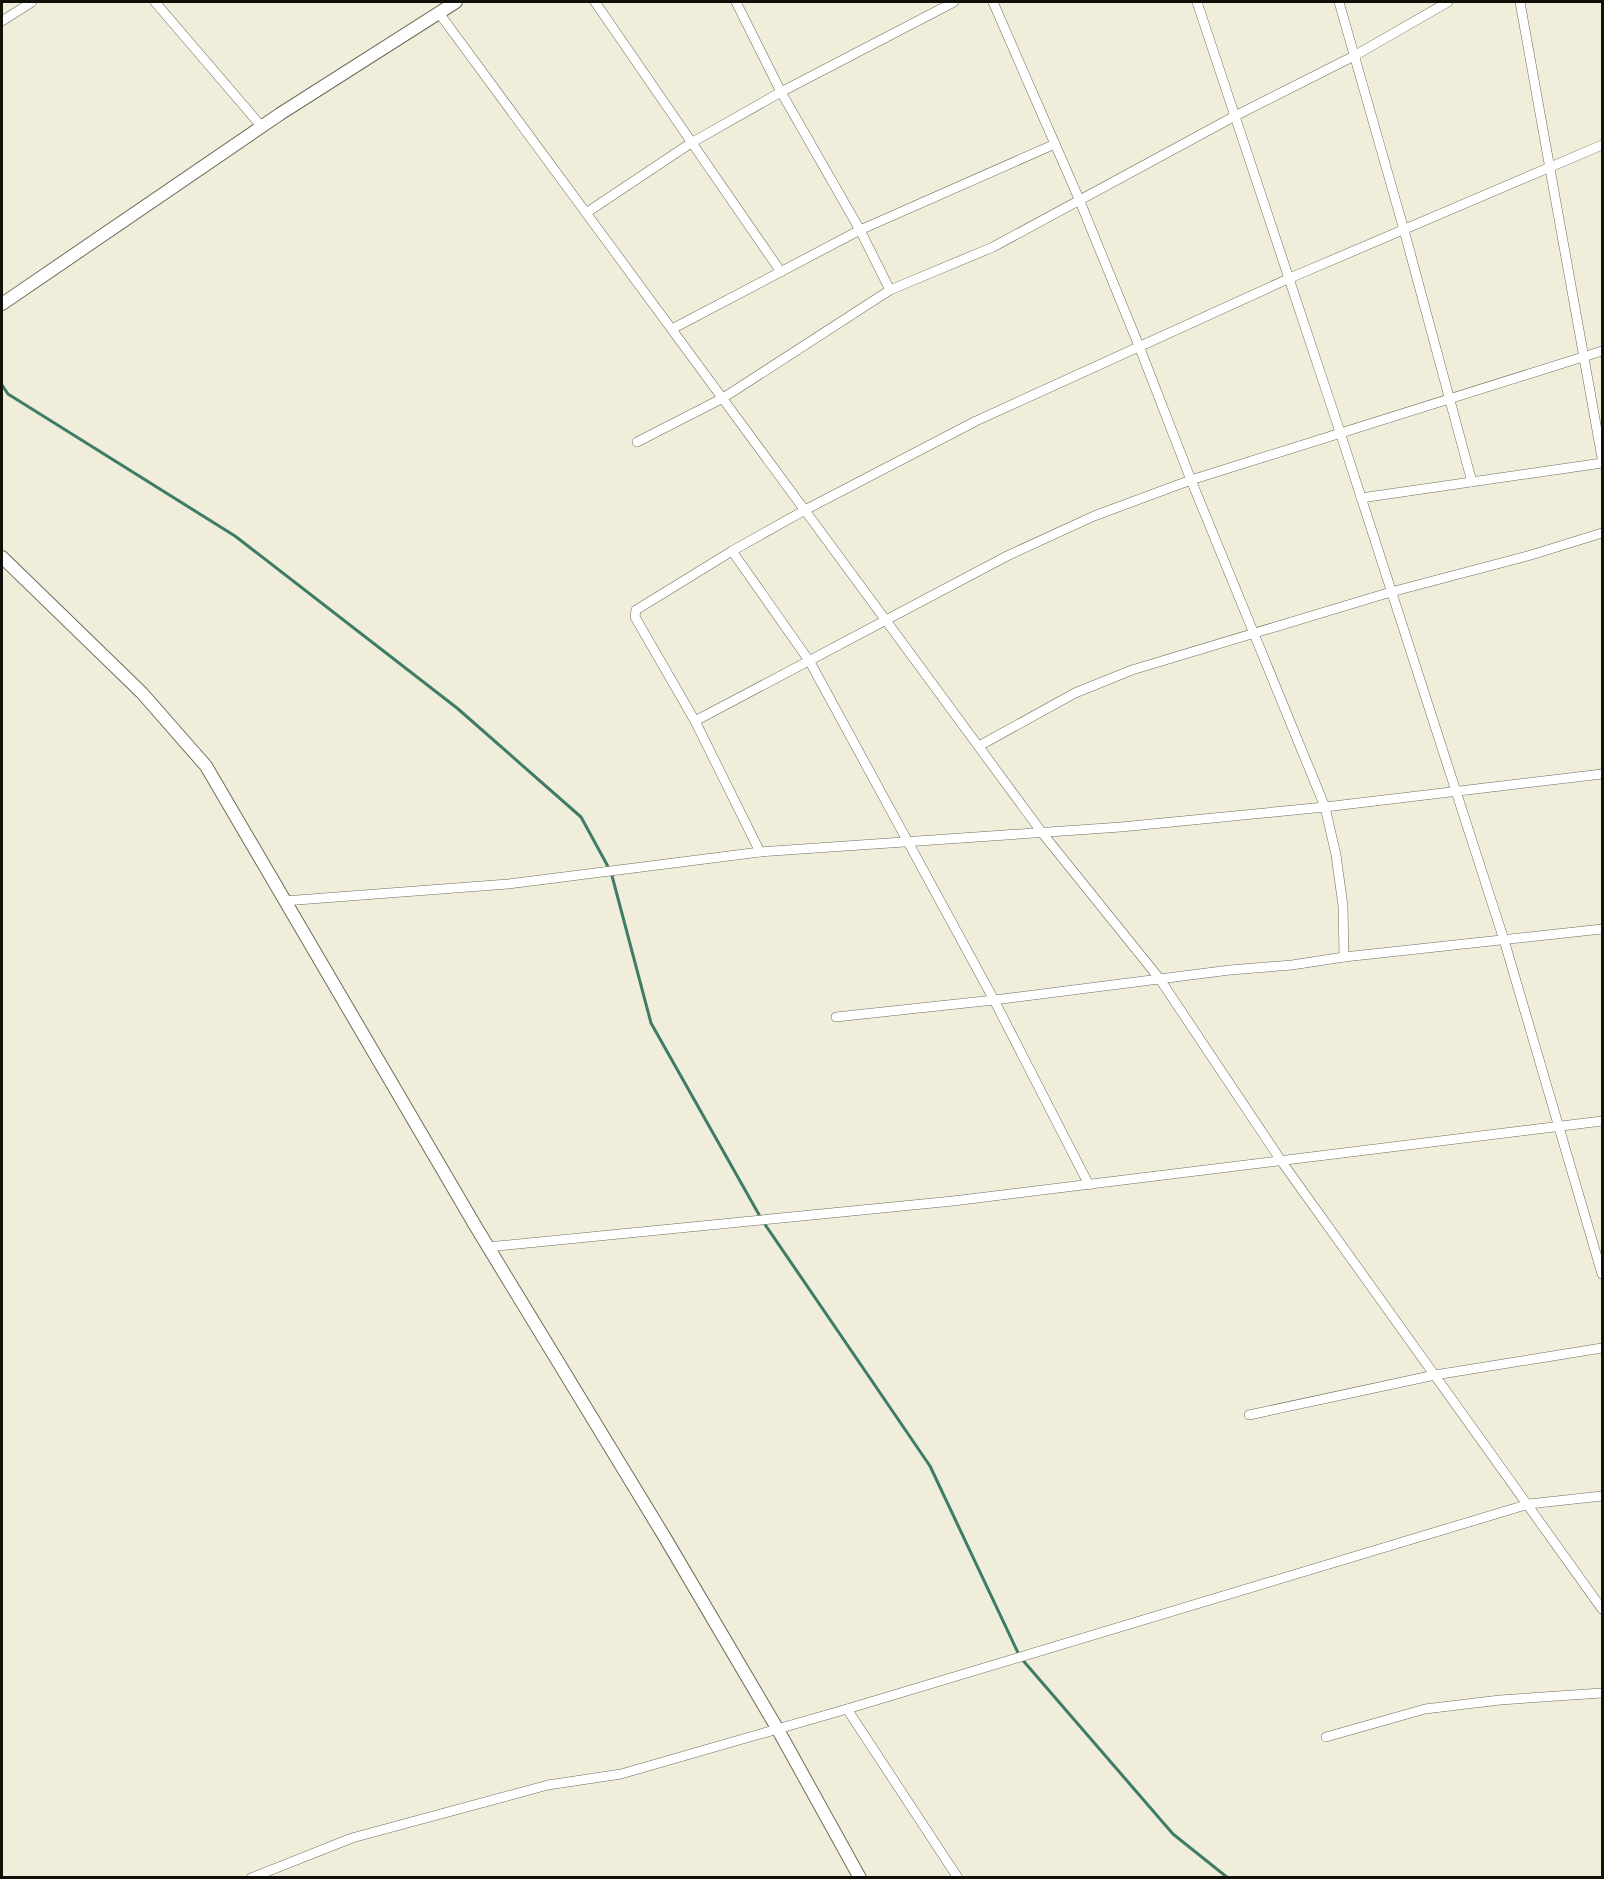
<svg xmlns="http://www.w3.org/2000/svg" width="1604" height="1879" viewBox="0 0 1604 1879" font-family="'DM Sans',sans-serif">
  <rect width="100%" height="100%" fill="#f0eeda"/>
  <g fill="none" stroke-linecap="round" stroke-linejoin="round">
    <path stroke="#3e7c65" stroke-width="3" d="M2,385L8,394L235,536L457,708L581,817L611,872L651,1023L762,1220L930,1466L1020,1657L1173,1834L1228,1878"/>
    <g stroke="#6f6c5c" stroke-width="10">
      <g id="minor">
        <path d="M155,2L262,127"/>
        <path d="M595,2L781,272"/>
        <path d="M736,2L781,92L860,230L890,290"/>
        <path d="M993,2L1079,199L1139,346L1191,480L1325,807L1336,855L1343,906L1344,957"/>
        <path d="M1197,2L1340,432L1504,940L1602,1274"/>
        <path d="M1339,2L1404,230L1472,482"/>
        <path d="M1520,2L1602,458"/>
        <path d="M439,13L1043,834L1159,978L1282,1162L1602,1609"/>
        <path d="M2,21L32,2"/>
        <path d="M586,213L691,143L781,92L954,2"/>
        <path d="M672,329L860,230L1055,144"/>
        <path d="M637,442L723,398L890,290L993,247L1235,116L1354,56L1448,2"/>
        <path d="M1361,498L1602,463"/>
        <path d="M732,551L810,662L994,1000L1089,1185"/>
        <path d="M695,721L1007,556L1094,516L1191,480L1602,351"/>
        <path d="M979,746L1075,693L1132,670L1391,592L1531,555L1602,533"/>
        <path d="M760,852L695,721L635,617L636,610L732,551L805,510L976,421L1290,278L1602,145"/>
        <path d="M284,901L508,884L760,852L1121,827L1325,807L1602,774"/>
        <path d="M836,1017L994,1000L1230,970L1292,965L1344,957L1602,929"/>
        <path d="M488,1247L953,1201L1602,1121"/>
        <path d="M1249,1415L1435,1375L1602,1348"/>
        <path d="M847,1709L958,1878"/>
        <path d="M1326,1737L1425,1709L1500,1700L1602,1693"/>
        <path d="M251,1878L352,1838L548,1785L621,1774L847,1709L1529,1504L1602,1496"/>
      </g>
    </g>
    <g stroke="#6f6c5c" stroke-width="14">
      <g id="tertiary">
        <path d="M2,304L280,114L456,2"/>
        <path d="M2,557L142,693L206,766L476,1227L664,1536L777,1728L860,1878"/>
      </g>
    </g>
    <use href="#minor" stroke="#fff" stroke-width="9"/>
    <use href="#tertiary" stroke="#fff" stroke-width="12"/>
  </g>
  <rect width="1604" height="1879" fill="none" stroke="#111009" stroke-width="6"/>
</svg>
